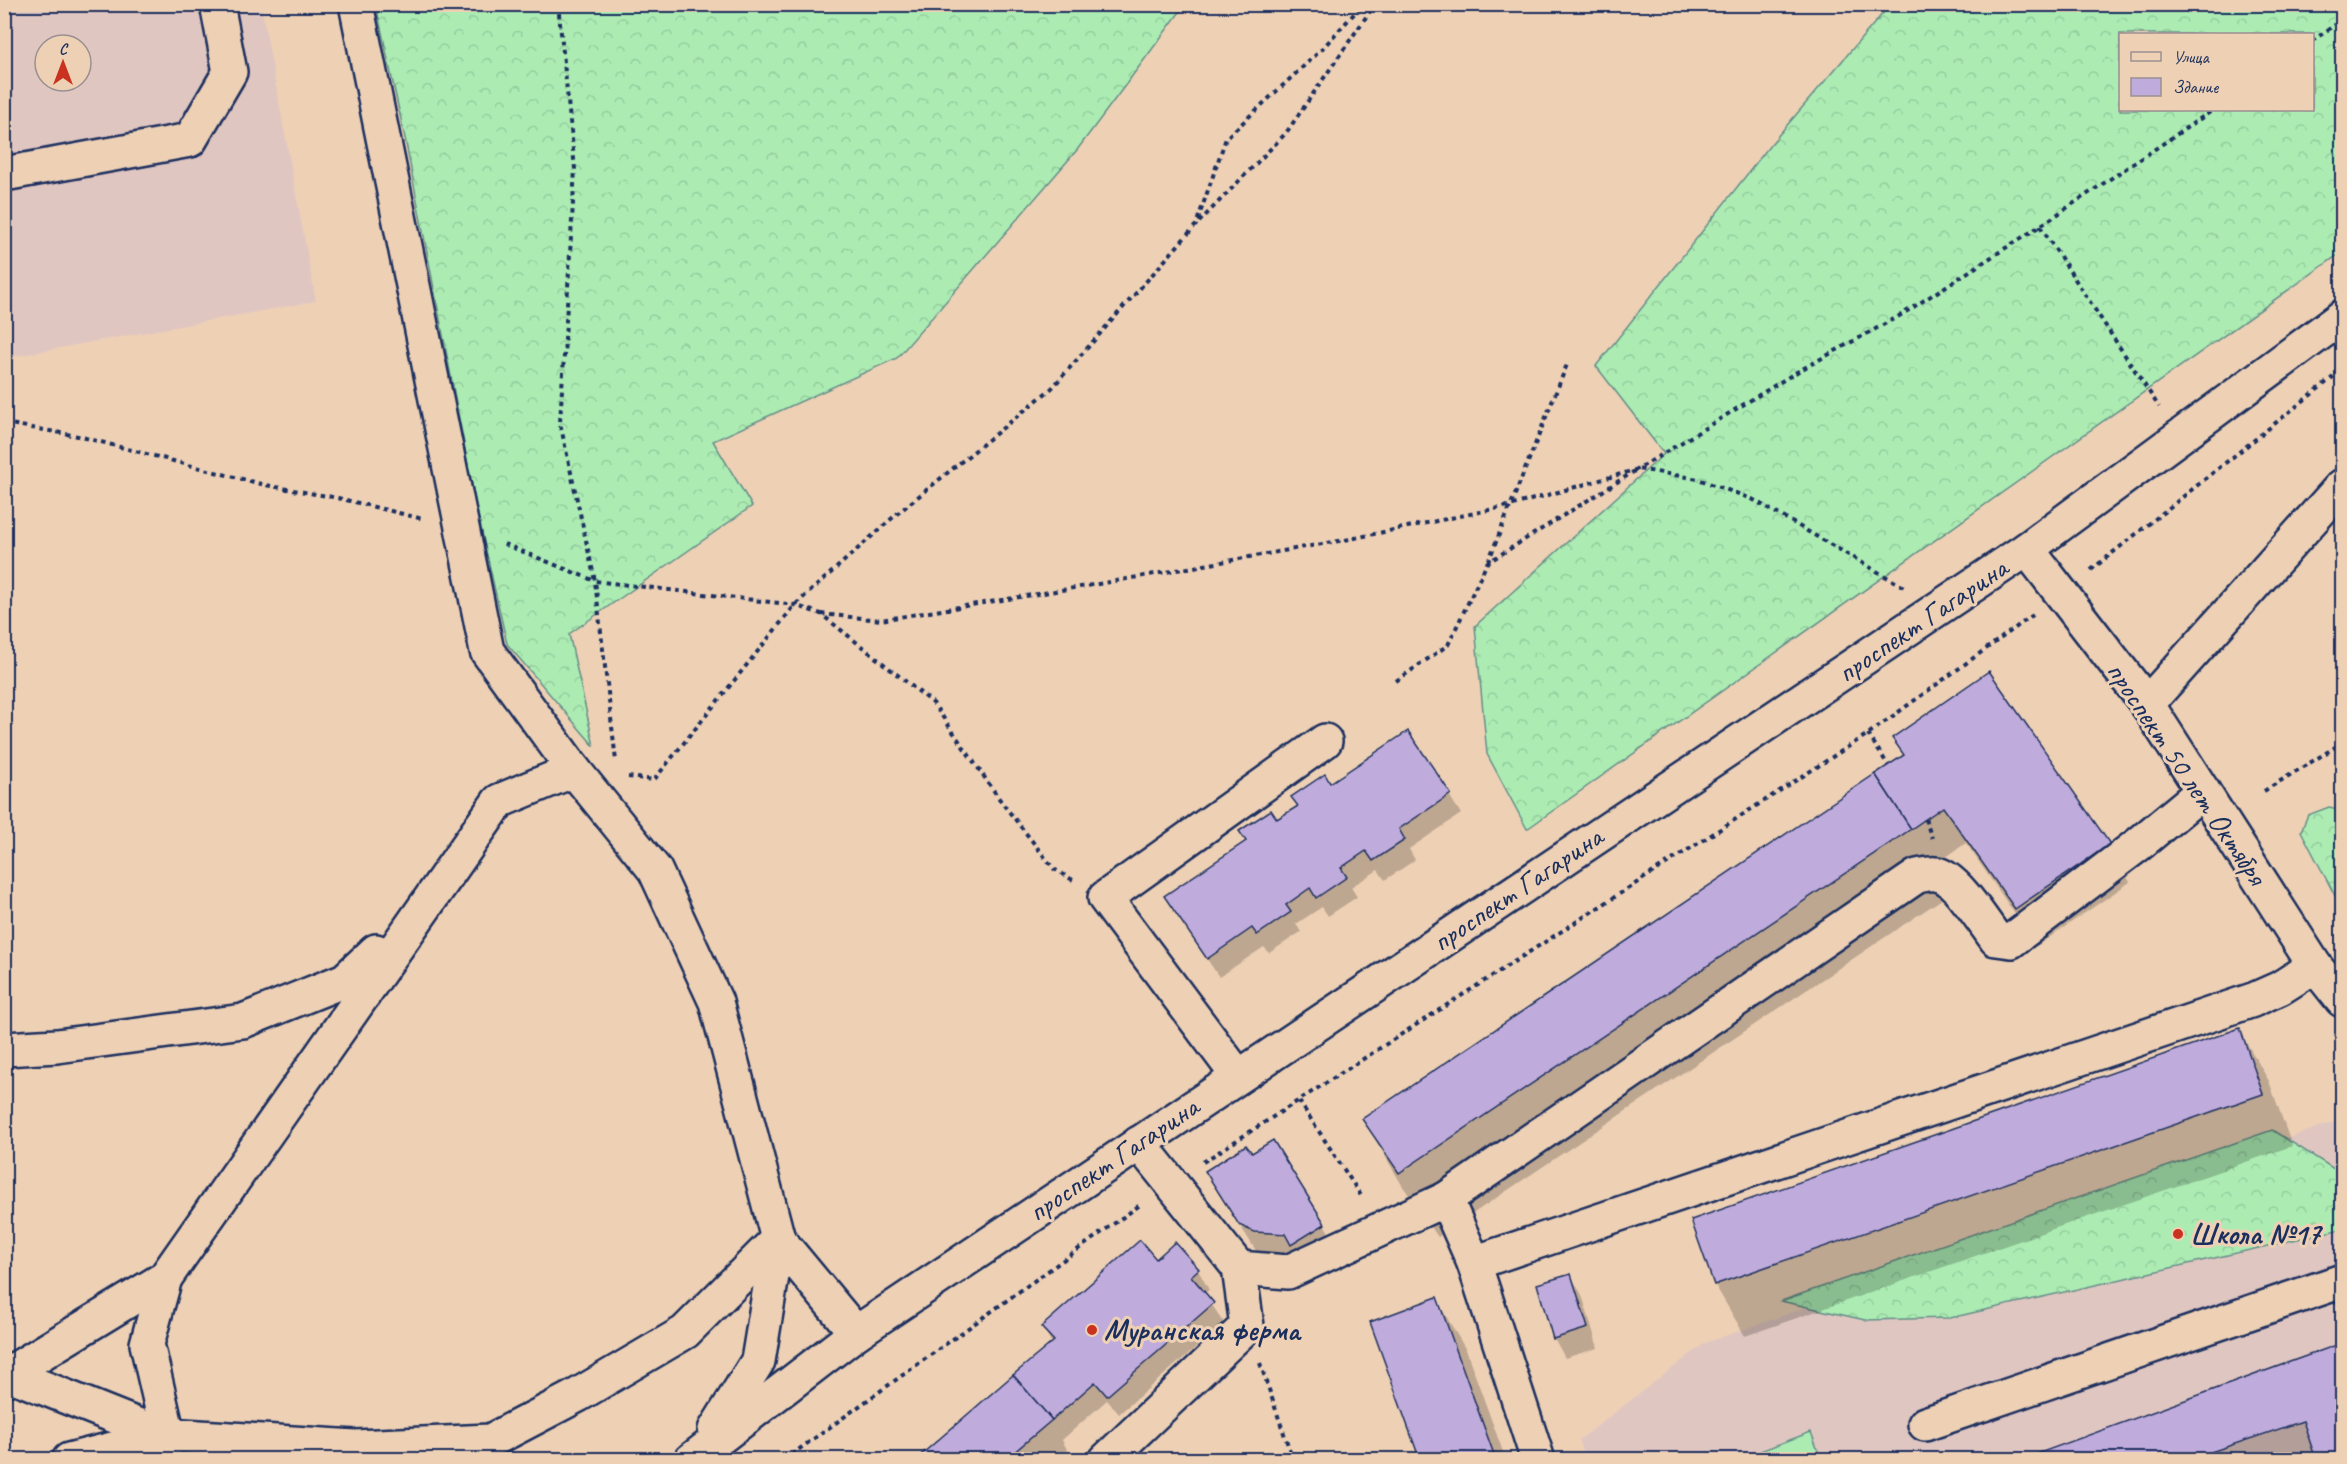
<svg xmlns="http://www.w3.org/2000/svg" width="2347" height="1464" viewBox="0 0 2347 1464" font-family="Caveat,sans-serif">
  <defs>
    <pattern id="forest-crowns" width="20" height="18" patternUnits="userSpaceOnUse" patternTransform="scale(1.5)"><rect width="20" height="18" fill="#acecb3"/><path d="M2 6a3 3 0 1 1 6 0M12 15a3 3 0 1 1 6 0" fill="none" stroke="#93cb9c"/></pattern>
  </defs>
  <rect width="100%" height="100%" fill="#eed1b5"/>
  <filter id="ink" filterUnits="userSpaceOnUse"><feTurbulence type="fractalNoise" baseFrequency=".0167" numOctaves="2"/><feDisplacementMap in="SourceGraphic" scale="12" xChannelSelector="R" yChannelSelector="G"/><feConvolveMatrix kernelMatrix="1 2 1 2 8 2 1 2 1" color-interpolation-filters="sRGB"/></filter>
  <g filter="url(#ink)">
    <g fill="#e0c6c1" fill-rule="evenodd">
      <path d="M5,5H261L316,301L5,358ZM45,45H81V81H45Z"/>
      <path d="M2342,1119V1459L1586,1460L1579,1440L1705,1343Z"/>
    </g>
    <path fill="#acecb3" stroke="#648e88" stroke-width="1.5" d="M1811,1432L1821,1459H1739Z"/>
    <g fill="url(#forest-crowns)" stroke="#648e88" stroke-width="1.5" fill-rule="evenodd">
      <path d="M376,5V4L1185,5L1077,150L897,358L713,441L752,506L569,634L594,746L507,644L476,506L405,138Z"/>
      <path d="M1890,5H2342V252L1527,829L1487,754L1475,626L1664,454L1596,366L1771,144ZM2120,34H2312V110H2120Z"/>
      <path d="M2329,807L2342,810V909L2301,831L2308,815Z"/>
      <path d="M2272,1130L2342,1174V1229L1950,1318L1865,1320L1781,1301Z"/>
    </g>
    <g fill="#0003">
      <path d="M1894,739L2108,844L2130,882L2037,946L1966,843L1932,867L1948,895L1438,1237L1402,1185L1364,1120L1904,756Z"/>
      <path d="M1330,785L1449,795L1461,814L1409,849L1415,860L1385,880L1378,870L1351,887L1357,897L1328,916L1322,907L1296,924L1301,932L1269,953L1264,947L1219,977L1178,916L1277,821Z"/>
      <path d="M2239,1030L2269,1081L2292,1146L1745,1336L1715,1285L1693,1221Z"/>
      <path d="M1224,1200L1324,1224L1341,1253L1309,1273L1258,1254Z"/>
      <path d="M1175,1244L1198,1270L1209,1290L1204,1293L1224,1323L1119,1414L1107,1400L1062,1440L1073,1460H917L1052,1344L1043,1327L1156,1261Z"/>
      <path d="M1571,1276L1582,1295L1598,1348L1565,1358L1554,1338Z"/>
      <path d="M1436,1299L1466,1350L1506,1460H1422Z"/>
      <path d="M2342,1344V1460H2317L2315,1452L2291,1460H2024Z"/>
    </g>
    <g fill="#c0acdc" stroke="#1b2f5e" stroke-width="1.5">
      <path d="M1989,671L2110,844L2015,909L1943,807L1911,829L1875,774L1904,755L1892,738Z"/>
      <path d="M1408,731L1451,794L1399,829L1405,840L1373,861L1366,851L1341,868L1347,877L1316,898L1310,888L1286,905L1291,912L1257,935L1252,928L1207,959L1164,896L1246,841L1239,831L1271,810L1277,819L1298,806L1291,797L1325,774L1330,783Z"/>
      <path d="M1875,774L1911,829L1399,1173L1362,1119Z"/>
      <path d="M2240,1028L2263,1094L1714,1285L1691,1220Z"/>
      <path d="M1273,1140L1325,1224L1291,1245L1285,1234L1254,1232L1239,1225L1205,1171L1246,1145L1252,1153Z"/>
      <path d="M1140,1240L1156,1259L1175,1242L1199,1269L1191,1276L1214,1303L1107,1396L1095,1382L1052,1420L1013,1375L1054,1341L1041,1327Z"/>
      <path d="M1571,1274L1588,1328L1553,1339L1537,1284Z"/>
      <path d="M1437,1297L1496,1460H1420L1370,1322Z"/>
      <path d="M2342,1343V1460H2316L2303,1421L2187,1460H2020Z"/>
      <path d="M1013,1375L1052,1420L1005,1460H915Z"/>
    </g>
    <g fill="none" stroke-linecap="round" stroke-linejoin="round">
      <g stroke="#1b2f5e" stroke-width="38">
        <g id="minor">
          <path d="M356,4L487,651L574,770L655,870L716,1002L778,1239L856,1333"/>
          <path d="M4,174L190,140L230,72L217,4"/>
          <path d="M2027,549L2147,704L2315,966L2342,1000"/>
          <path d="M2147,704L2342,486"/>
          <path d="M4,1049L57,1046L243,1021L345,980L376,951"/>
          <path d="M1237,1075L1105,898L1325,741"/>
          <path d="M1446,1199L1474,1263L1538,1460"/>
          <path d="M1474,1263L2253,1000L2280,988L2315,966"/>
          <path d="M1239,1268L1288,1272L1446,1199L1917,876C1923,875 1930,873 1936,874C1955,876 1984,923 1996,939L2011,941L2139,844L2203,791"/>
          <path d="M165,1278L147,1344L168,1435"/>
          <path d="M4,1372L172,1439"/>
          <path d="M4,1380L11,1372L165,1278L499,801L574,770"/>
          <path d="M1925,1424L2342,1281"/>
          <path d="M715,1430L758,1361L778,1239"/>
          <path d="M69,1460L168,1435L355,1447L490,1441L578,1395L685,1332L778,1239"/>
          <path d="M691,1460L856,1333L2027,549L2342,317"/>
          <path d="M1106,1460L1247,1326L1239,1268L1139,1143"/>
        </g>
      </g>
      <g stroke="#1b2f5e" stroke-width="4" stroke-dasharray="4.5 4.5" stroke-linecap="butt">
        <path d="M558,4L575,169L560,423L595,581L616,761"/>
        <path d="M2312,41L2342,20"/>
        <path d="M1199,222L1286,133L1375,4"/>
        <path d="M2040,226L2159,407"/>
        <path d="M4,423L78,436L265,485L338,498L423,519"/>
        <path d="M504,544L595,581L795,605L821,614L933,703L1003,804L1054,869L1073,880"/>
        <path d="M1488,562L1568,362"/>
        <path d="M2091,570L2342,370"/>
        <path d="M821,614L881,620L1110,582L1350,539L1513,505L1638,469L1795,373L1901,315L2040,226L2213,110"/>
        <path d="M1396,681L1448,645L1487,563L1638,469L1698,479L1752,499L1904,587"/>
        <path d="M1868,734L1888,765"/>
        <path d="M628,777L654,780L795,605L898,513L1052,388L1196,225L1226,138L1319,52L1363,4"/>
        <path d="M2264,791L2342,743"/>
        <path d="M1925,819L1932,838"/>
        <path d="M1299,1101L1362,1197"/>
        <path d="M1203,1162L1868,734L2033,615"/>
        <path d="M1260,1363L1293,1460"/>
        <path d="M784,1460L1140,1205"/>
      </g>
      <use href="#minor" stroke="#eed1b5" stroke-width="33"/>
    </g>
  </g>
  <g fill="#c8321e" stroke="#eed1b5" stroke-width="2">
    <circle cx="2178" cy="1234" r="6"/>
    <circle cx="1092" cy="1330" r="6"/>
  </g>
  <g text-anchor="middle" stroke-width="6" stroke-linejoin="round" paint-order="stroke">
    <g font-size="30" fill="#1b2f5e" stroke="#eed1b5">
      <text transform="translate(1922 620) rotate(-34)" y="10">проспект Гагарина</text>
      <text transform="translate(2187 773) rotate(56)" y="10">проспект 50 лет Октября</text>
      <text transform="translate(1517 889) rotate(-34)" y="10">проспект Гагарина</text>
      <text transform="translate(1113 1159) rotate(-34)" y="10">проспект Гагарина</text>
    </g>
    <g font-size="30" font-weight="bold" fill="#1b2f5e" stroke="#eed1b5" text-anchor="start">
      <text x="2190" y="1244">Школа №17</text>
      <text x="1104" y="1340">Муранская ферма</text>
    </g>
  </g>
  <rect width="2347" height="1464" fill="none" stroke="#eed1b5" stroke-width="24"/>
  <rect x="12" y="12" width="2323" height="1440" fill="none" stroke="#1b2f5e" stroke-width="2" filter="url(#ink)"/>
  <rect x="2119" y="33" width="195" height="78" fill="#eed1b5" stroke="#9a9092" stroke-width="1.5"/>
  <rect x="2131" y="52" width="30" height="9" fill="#eed1b5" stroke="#9a9092" stroke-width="1.5"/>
  <text x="2173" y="63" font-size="18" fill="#1b2f5e">Улица</text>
  <rect x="2131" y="78" width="30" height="18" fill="#c0acdc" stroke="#9a9092" stroke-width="1.5"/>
  <text x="2173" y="93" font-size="18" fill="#1b2f5e">Здание</text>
  <g transform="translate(63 63)"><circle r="28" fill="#eed1b5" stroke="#9a9092" stroke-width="1.5"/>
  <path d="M0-4.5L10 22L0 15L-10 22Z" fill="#c8321e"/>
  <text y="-9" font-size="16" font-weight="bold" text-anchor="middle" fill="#1b2f5e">С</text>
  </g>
</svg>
